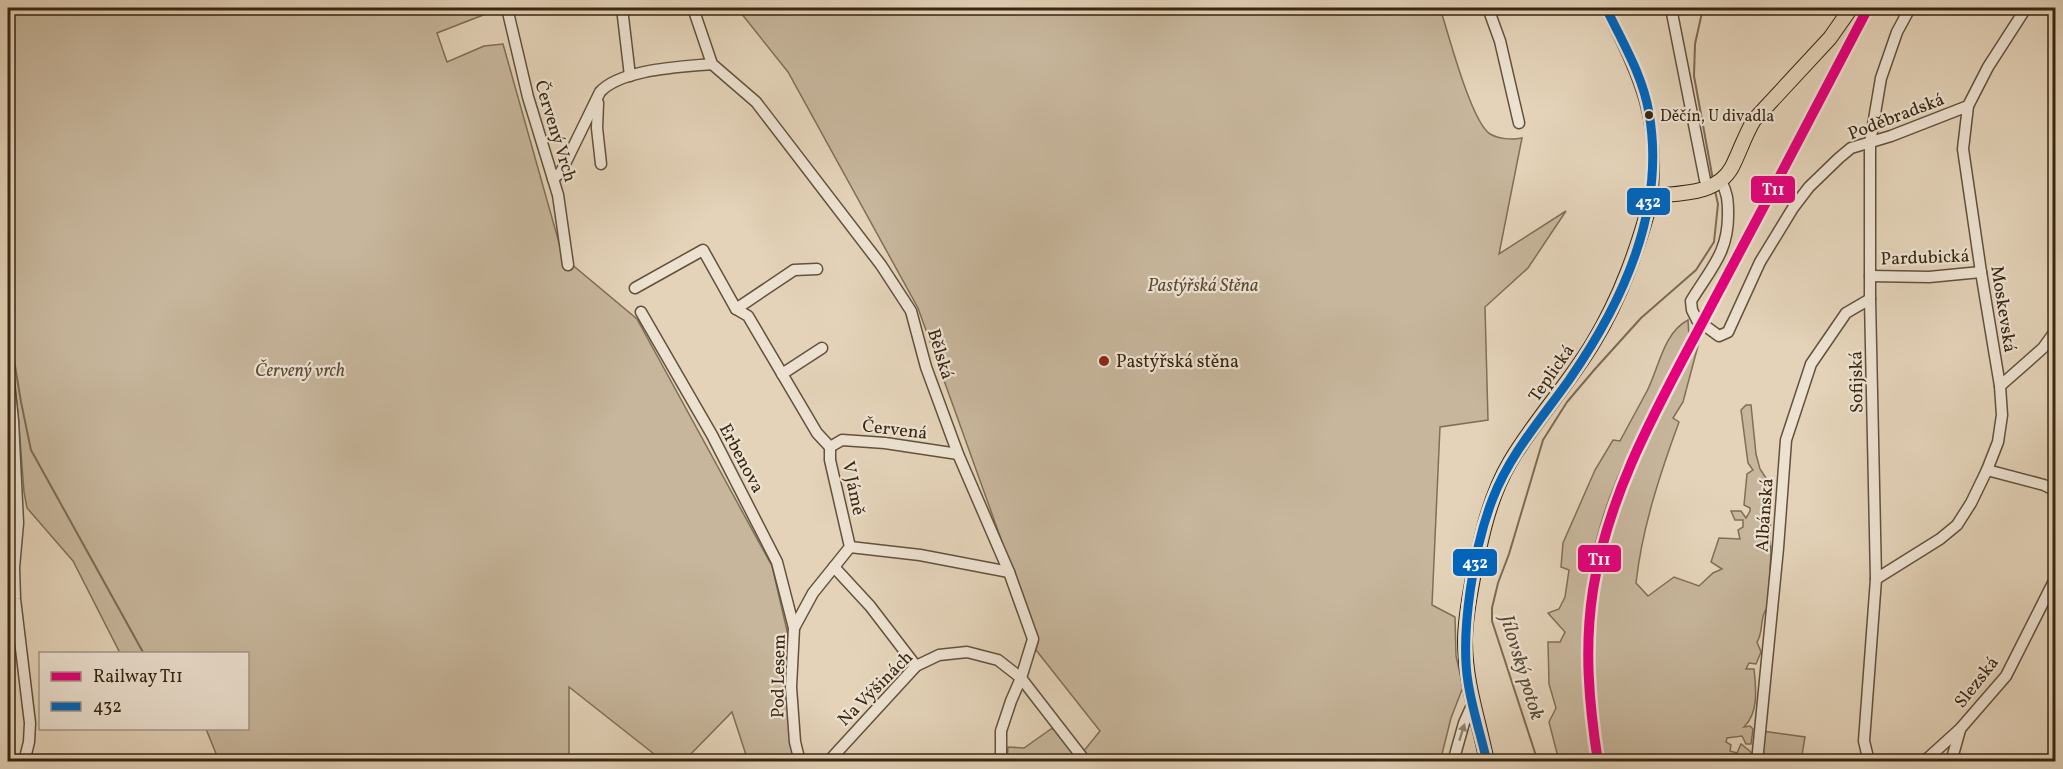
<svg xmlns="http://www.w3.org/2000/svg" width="2063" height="769" viewBox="0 0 2063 769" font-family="Vollkorn,serif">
  <rect width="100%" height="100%" fill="#e4d3b9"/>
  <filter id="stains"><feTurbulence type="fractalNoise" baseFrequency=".00333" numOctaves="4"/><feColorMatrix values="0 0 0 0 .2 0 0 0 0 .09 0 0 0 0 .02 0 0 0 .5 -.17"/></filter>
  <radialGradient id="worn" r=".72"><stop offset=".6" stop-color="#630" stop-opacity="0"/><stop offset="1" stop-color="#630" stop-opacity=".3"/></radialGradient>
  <g fill="#c7b69c" stroke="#806e56" stroke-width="1.5">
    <path d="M8,8H489L483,15L437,33L447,62L484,46L503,44L563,257L637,319L772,566L788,635L790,719L798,761H748L732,712L684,761H663L569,687V761H219L206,729L248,728V654L120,653L73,561L27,508L24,492L18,413L8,332Z"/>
    <path d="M737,8H1440C1448,32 1471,122 1490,134C1499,139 1512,140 1522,138L1499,254L1566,211L1528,268L1485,307L1488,420L1440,427L1432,605L1455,617L1456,656L1463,687L1451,718L1442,754V761H1091L1083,752L1100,731L1036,650L1038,642L918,308L788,72Z"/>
    <path d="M1688,320L1689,337C1664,385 1636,433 1615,484C1579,572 1574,669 1593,761H1559L1549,722L1556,708L1549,684L1548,642H1560L1565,632L1548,613L1559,609L1565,597L1569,570L1561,567L1563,543L1595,470L1613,440L1620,441C1629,424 1638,408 1647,391C1659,368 1663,333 1688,320Z"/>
    <path d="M1699,342L1683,402L1673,418L1679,422C1660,474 1642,528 1636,583L1648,596L1674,577L1699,586L1713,573L1722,569L1711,562L1719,538L1740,539L1738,530L1743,527V520H1735L1731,511H1741L1746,518L1750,511V508L1744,505L1747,474L1753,470L1748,463L1741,410L1746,405H1751L1756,454L1760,469L1772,487L1770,536L1771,552L1768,607C1759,616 1764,631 1757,642L1761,652L1756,664L1749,663L1746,669H1754C1756,689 1759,712 1744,727L1750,726L1753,729L1751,744H1746L1742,736L1727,738L1726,742L1731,745L1730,751L1737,753L1741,744L1751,752L1750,761L1604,762C1582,658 1593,560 1636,463C1654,422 1678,382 1699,342Z"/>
    <path d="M8,405L12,514L8,513Z"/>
    <path d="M1051,729H1054L1080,761L1007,762L1008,747L1024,748Z"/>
    <path d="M1762,731L1805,737L1801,761L1759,762Z"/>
  </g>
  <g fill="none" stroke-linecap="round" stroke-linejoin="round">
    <g stroke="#7c6a54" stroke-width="2">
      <path d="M1703,8L1695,44L1694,76L1713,180"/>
      <path d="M8,323L21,402L31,450L144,654"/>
      <path d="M1538,762L1492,621V608L1498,583L1509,554L1543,440L1567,402L1595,369L1641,318L1696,270L1714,242L1718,204L1715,191"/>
    </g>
    <g stroke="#63513b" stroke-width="13">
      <g id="minor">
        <path d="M507,8L528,97L558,195L568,265"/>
        <path d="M622,8L630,76"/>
        <path d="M693,8L712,64L756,102L881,265L911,311L926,367L958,454L1009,572L1033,639L1021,678L1011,701L1001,731V762"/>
        <path d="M1488,8L1500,41L1519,123"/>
        <path d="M1606,8C1639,77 1660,117 1652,196"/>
        <path d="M1671,8L1705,180"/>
        <path d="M598,103L597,128L601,164"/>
        <path d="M553,179L561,172L600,92C621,69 681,67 712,64"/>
        <path d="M1721,181C1727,192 1728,200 1728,212C1729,252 1711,268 1691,301L1692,310L1697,320L1719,336L1728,332L1760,262L1793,208L1809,187L1839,158L1851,148L1891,136L1968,106"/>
        <path d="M1870,276L1929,277L1981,272"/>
        <path d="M635,288L703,250L736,309L748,316L817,433L830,447V460L850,547L813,593L794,628L791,687L795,742L800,762"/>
        <path d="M736,309L794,270L817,269"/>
        <path d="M641,312L712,435L777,562L794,628"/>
        <path d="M8,373L13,421L18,523L14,568L15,599L30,723L29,742L24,762"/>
        <path d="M782,374L822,348"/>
        <path d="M2000,386L2043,348L2056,330"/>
        <path d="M830,447L842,440L885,443L958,454"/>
        <path d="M1987,470L2044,485L2056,491"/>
        <path d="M850,547L920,555L1009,572"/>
        <path d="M834,567L870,606L916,666"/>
        <path d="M1876,579L1940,539L1957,525L1971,503L1987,470L1998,442L2002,415L2000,386L1981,272L1963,149L1968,106L1988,67L2026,8"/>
        <path d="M828,762L916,666L939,655L967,652L998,660L1021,678L1086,762"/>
        <path d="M1453,762L1464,723L1473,703"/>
        <path d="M1757,762L1778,548L1786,440L1811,364L1846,313L1870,299"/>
        <path d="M1869,762L1864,741L1876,579L1870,299V143L1881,78L1897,32L1910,8"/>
        <path d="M1921,762L1928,758L1960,729L2006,676L2056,577"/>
        <path d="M1951,762L1960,730"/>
      </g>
    </g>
    <g stroke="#382611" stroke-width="16">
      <path id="major" d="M1487,762C1479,721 1465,683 1465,641C1465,620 1469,599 1473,578C1481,538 1489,498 1510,462C1534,421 1568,385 1593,343C1621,297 1638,248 1652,196C1680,193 1717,195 1732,167C1740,151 1745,135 1754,120L1830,38L1851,8"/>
    </g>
    <use href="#minor" stroke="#ede2d2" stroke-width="10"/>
    <use href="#major" stroke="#e4d3b9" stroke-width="14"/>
    <g stroke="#ede2d2" stroke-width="14">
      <path id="bus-1" d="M1487,762C1481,735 1472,709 1468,682C1460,632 1474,546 1493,498C1510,454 1542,418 1569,380C1623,302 1666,210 1649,113C1643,76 1622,41 1606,8"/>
    </g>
    <use href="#bus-1" stroke="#0065bd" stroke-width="9"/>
    <g stroke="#ede2d2" stroke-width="15">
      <path id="rail-1" d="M1598,762C1589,704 1584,648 1593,590C1609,487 1664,396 1711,306C1764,207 1816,107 1868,8"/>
    </g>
    <use href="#rail-1" stroke="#e5007d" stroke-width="10"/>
  </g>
  <defs><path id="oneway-solid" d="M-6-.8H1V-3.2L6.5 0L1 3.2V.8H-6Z" transform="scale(1.5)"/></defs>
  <use fill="#928472" href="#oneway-solid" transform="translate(1462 732) rotate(-73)"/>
  <circle fill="#382611" stroke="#ede2d2" stroke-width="2" cx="1649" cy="115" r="5"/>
  <circle fill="#8f2418" stroke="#ede2d2" stroke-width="2" cx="1104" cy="361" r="6"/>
  <g text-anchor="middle" stroke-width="4.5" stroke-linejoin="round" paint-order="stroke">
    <g font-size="16" fill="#382611" stroke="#ede2d2" text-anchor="start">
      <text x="1660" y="121">Děčín, U divadla</text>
    </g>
    <g font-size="18" fill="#382611" stroke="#ede2d2">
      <text transform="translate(1896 116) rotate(-21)" y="6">Poděbradská</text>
      <text transform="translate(556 131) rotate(73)" y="6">Červený Vrch</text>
      <text transform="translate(1925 257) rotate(-2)" y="6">Pardubická</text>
      <text transform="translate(2004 309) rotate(81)" y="6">Moskevská</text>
      <text transform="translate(941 354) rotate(73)" y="6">Bělská</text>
      <text transform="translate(1551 373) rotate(-55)" y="6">Teplická</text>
      <text transform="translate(1856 382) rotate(-91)" y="6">Sofijská</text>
      <text transform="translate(895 429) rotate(7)" y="6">Červená</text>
      <text transform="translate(742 458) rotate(62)" y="6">Erbenova</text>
      <text transform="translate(854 488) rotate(78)" y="6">V Jámě</text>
      <text transform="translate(1764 515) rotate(-86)" y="6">Albánská</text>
      <text transform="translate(778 676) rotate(-89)" y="6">Pod Lesem</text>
      <text transform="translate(1976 682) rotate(-52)" y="6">Slezská</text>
      <text transform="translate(875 688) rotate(-45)" y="6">Na Výšinách</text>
    </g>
    <g font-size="18" font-style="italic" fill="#5c4a34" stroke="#ede2d2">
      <text x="1203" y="291">Pastýřská Stěna</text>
      <text x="300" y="376">Červený vrch</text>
    </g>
    <g font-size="18" fill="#382611" stroke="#ede2d2" text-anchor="start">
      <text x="1116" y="367">Pastýřská stěna</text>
    </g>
    <g font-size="20" font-style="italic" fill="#5a4832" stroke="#ede2d2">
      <text transform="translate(1523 667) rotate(73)" y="7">Jílovský potok</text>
    </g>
  </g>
  <g stroke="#ede2d2" stroke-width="2">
    <rect x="1750" y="175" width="46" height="29" rx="6" fill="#e5007d"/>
    <rect x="1626" y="187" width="45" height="29" rx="6" fill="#0065bd"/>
    <rect x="1577" y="544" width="45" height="29" rx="6" fill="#e5007d"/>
    <rect x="1452" y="548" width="46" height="29" rx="6" fill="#0065bd"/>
  </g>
  <g font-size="16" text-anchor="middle" font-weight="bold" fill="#fff">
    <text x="1773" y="195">T11</text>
    <text x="1648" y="207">432</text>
    <text x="1599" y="565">T11</text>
    <text x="1475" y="568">432</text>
  </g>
  <rect width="2063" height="769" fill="none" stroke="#e4d3b9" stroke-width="30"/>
  <rect x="9" y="9" width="2045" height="751" fill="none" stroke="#382611" stroke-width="3"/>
  <rect x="15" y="15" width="2033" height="739" fill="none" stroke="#382611" stroke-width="1.5"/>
  <rect x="39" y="652" width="210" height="78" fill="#ede2d2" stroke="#a59785" stroke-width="1.5"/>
  <rect x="51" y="672" width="30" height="9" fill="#e5007d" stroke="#a59785" stroke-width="1.5"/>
  <text x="93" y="682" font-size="18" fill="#382611">Railway T11</text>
  <rect x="51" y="702" width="30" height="9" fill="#0065bd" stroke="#a59785" stroke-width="1.5"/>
  <text x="93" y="712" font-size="18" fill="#382611">432</text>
  <rect width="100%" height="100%" filter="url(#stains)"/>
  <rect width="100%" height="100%" fill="url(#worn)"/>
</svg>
